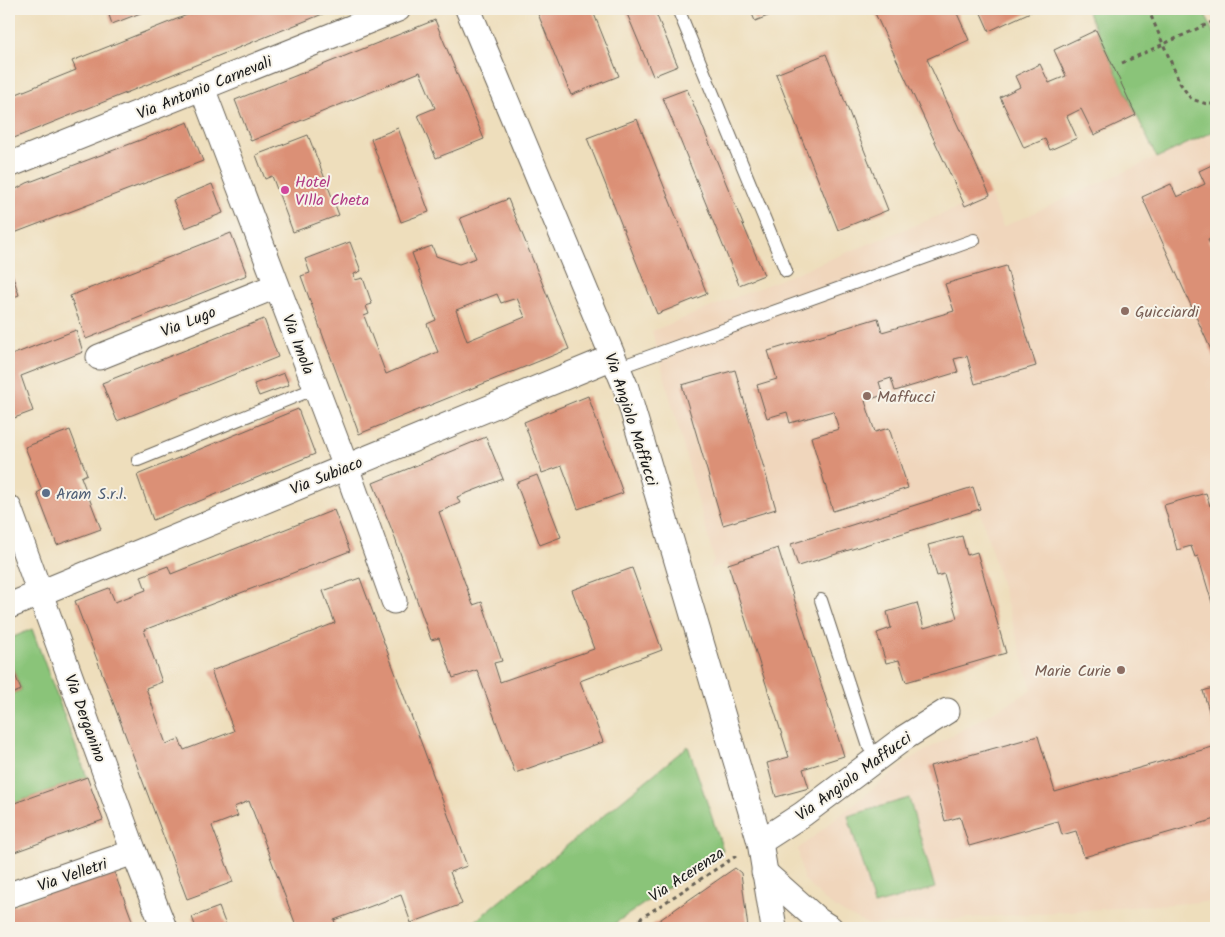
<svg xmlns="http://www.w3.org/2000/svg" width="1225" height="937" viewBox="0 0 1225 937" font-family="Kalam,sans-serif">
  <rect width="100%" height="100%" fill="#f7f3e8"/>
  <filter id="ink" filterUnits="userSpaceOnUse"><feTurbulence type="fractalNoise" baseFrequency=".02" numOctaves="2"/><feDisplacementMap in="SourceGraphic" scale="10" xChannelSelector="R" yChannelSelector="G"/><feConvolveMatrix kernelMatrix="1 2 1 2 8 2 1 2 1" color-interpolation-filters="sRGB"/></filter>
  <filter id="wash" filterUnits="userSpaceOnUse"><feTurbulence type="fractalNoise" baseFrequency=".0096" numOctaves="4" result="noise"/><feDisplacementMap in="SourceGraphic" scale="20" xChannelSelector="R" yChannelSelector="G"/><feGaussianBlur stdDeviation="1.12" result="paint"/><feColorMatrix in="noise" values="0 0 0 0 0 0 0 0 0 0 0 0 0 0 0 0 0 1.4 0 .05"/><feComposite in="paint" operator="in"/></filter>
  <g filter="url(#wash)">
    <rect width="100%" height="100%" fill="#eedebc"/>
    <path fill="#f0d6bc" d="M1216,130V901L869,925L842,912L823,899L803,878L798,849L909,760L1032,690L973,487L710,569L714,559L652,331L990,195L1003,227Z"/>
    <g fill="#8ac479" stroke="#53704a">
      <path d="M1086,9H1203L1216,39V130L1157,158Z"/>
      <path d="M32,629L87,777L9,805V695L21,690L9,659V639Z"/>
      <path d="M688,746L723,850L608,928H467Z"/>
      <path d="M909,798L935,888L874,905L848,816Z"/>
    </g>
    <g id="blocks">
      <g fill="#db9076" fill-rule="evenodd">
        <path d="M107,9H151L112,24Z"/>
        <path d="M202,9H335L9,140V97L76,70L72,61Z"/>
        <path d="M536,9H592L619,76L571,95Z"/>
        <path d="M625,9H654L678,66L653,76Z"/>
        <path d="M750,9H786L755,21Z"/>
        <path d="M873,9H955L969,40L927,59L990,195L965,206Z"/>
        <path d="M984,9H1037L989,31L980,11Z"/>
        <path d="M435,20L484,139L436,158L418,115L435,108L420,72L251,141L235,100Z"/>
        <path d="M1096,30L1136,115L1094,135L1081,109L1067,116L1077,138L1050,150L1045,139L1024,148L1000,97L1020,87L1015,76L1040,64L1049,83L1066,76L1054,50Z"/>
        <path d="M826,54L888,210L838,230L776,74Z"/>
        <path d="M687,89L764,275L739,285L663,98Z"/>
        <path d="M637,119L707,294L657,314L587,138Z"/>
        <path d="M188,122L203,161L9,235V193L27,183Z"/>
        <path d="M398,128L429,212L401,222L371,139Z"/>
        <path d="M308,135L339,215L293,232L272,176L265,179L256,155Z"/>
        <path d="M1216,163V237L1208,240L1214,252L1216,251V361L1142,197L1171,184L1177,197L1205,184L1199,171Z"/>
        <path d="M212,184L223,213L185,228L173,200Z"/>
        <path d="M508,199L569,349L359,434L301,276L310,273L305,259L350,242L361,271L354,274L355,280L363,278L372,304L366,306L369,314L364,316L386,374L438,352L427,324L436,320L412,253L432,246L436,256L459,264L476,258L460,218ZM497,294L501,303L517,298L525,317L467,341L456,310Z"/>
        <path d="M231,233L247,275L86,339L70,296Z"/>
        <path d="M9,265L19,295L9,299Z"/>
        <path d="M1006,266L1036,366L975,384L967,356L954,359L958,372L895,391L891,378L879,382L883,395L865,401L875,432L889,428L908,488L833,511L811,437L839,429L833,411L790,423L787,412L767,418L757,385L777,379L768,351L878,318L882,332L954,311L945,284Z"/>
        <path d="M264,319L278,357L117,421L102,383Z"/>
        <path d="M76,330L83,352L21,376L33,411L9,420V356Z"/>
        <path d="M735,370L776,509L723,525L682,385Z"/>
        <path d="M284,373L289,385L259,396L254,384Z"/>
        <path d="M588,396L623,493L578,509L562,466L542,473L524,422Z"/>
        <path d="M298,409L315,454L153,520L137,475Z"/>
        <path d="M70,430L87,474L81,477L101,529L57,545L37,493L42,490L25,447Z"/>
        <path d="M486,437L503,479L457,497L460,503L439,512L473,605L482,602L502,661L494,663L500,682L594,649L572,590L632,568L662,650L580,681L603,742L515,773L477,670L453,678L439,638L431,640L392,530L373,483Z"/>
        <path d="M537,475L561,537L540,545L516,483Z"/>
        <path d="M973,487L980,509L798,566L791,544Z"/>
        <path d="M1206,493L1210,506L1216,504V616L1198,556L1195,557L1191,546L1177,550L1164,505Z"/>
        <path d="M334,510L350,551L144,630L162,682L146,688L166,744L179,739L184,750L234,731L211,671L335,623L323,591L360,578L467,866L450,872L462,904L411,923L401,895L334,920L337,928H297L249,801L234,807L238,816L212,826L233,882L187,899L75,601L109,588L115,602L146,590L141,576L168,566L171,574Z"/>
        <path d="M962,536L967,555L977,552L1006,653L906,682L899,660L886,663L877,633L891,628L887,612L917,603L924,628L957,618L944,574L937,576L928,545Z"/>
        <path d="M778,548L844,756L803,769L809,788L776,797L767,763L789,757L728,564Z"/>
        <path d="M9,659L21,690L9,695Z"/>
        <path d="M1216,687V734L1203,691Z"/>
        <path d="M1038,736L1055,792L1216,746V819L1084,857L1076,831L1062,835L1058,821L969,846L960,817L945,821L930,766Z"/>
        <path d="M87,777L103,820L9,854V805Z"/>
        <path d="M735,868L741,873L748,928H648Z"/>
        <path d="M113,869L135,928H9V907Z"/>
        <path d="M219,907L227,928H196L192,917Z"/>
      </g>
    </g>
  </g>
  <g filter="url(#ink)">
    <use href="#blocks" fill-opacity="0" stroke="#666054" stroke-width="1"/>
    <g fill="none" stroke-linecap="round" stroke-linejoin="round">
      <g stroke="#666054" stroke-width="14">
        <g id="service">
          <path d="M678,9L786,271"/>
          <path d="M617,368L974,240"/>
          <path d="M138,460L316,388"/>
          <path d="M821,600L869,747"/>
        </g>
      </g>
      <g stroke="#666054" stroke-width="27">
        <g id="minor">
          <path d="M468,9L626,388L760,842L774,928"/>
          <path d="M202,88L346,467L394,601"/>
          <path d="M9,165L398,9"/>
          <path d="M99,357L276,286"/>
          <path d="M9,508L134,852L164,928"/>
          <path d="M9,606L613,357"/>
          <path d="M760,842L803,814L904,738L947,711"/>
          <path d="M764,872L819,921L830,928"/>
          <path d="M9,895L134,852"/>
        </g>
      </g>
      <g stroke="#666054" stroke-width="3" stroke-dasharray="4 4" stroke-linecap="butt">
        <path d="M1148,9L1180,83L1191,99L1207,104H1216"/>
        <path d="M1122,63L1212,22"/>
        <path d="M626,928L736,856"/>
      </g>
      <use href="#service" stroke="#fff" stroke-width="12"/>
      <use href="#minor" stroke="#fff" stroke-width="25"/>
    </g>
  </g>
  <circle fill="#d1479c" stroke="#f7f3e8" stroke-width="2" cx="285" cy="190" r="5"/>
  <g fill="#8d6e63" stroke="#f7f3e8" stroke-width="2">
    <circle cx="1125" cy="311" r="5"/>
    <circle cx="867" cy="396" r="5"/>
    <circle cx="1121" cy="670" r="5"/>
  </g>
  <circle fill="#5c6f8a" stroke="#f7f3e8" stroke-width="2" cx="46" cy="493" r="5"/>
  <g text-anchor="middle" stroke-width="4" stroke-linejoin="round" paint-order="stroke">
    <g font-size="16" fill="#1c1c1c" stroke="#f7f3e8">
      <text transform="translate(204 87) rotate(-22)" y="6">Via Antonio Carnevali</text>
      <text transform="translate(188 321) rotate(-22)" y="6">Via Lugo</text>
      <text transform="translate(299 344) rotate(69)" y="6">Via Imola</text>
      <text transform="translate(632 419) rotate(72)" y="6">Via Angiolo Maffucci</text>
      <text transform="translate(326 475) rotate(-22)" y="6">Via Subiaco</text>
      <text transform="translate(86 718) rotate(70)" y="6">Via Derganino</text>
      <text transform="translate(853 776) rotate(-36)" y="6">Via Angiolo Maffucci</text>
      <text transform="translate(72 874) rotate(-19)" y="6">Via Velletri</text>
      <text transform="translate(686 874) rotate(-33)" y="6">Via Acerenza</text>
    </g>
    <g font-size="16" fill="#b23c85" stroke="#f7f3e8" text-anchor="start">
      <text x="295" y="187">Hotel<tspan x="295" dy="18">VIlla Cheta</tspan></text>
    </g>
    <g font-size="16" fill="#785e54" stroke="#f7f3e8" text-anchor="start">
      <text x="1135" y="317">Guicciardi</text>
      <text x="877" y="402">Maffucci</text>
      <text x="1111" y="676" text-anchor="end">Marie Curie</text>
    </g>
    <g font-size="16" fill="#4e5e75" stroke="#f7f3e8" text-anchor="start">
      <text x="56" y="499">Aram S.r.l.</text>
    </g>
  </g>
  <rect width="1225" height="937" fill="none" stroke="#f7f3e8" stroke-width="30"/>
</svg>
